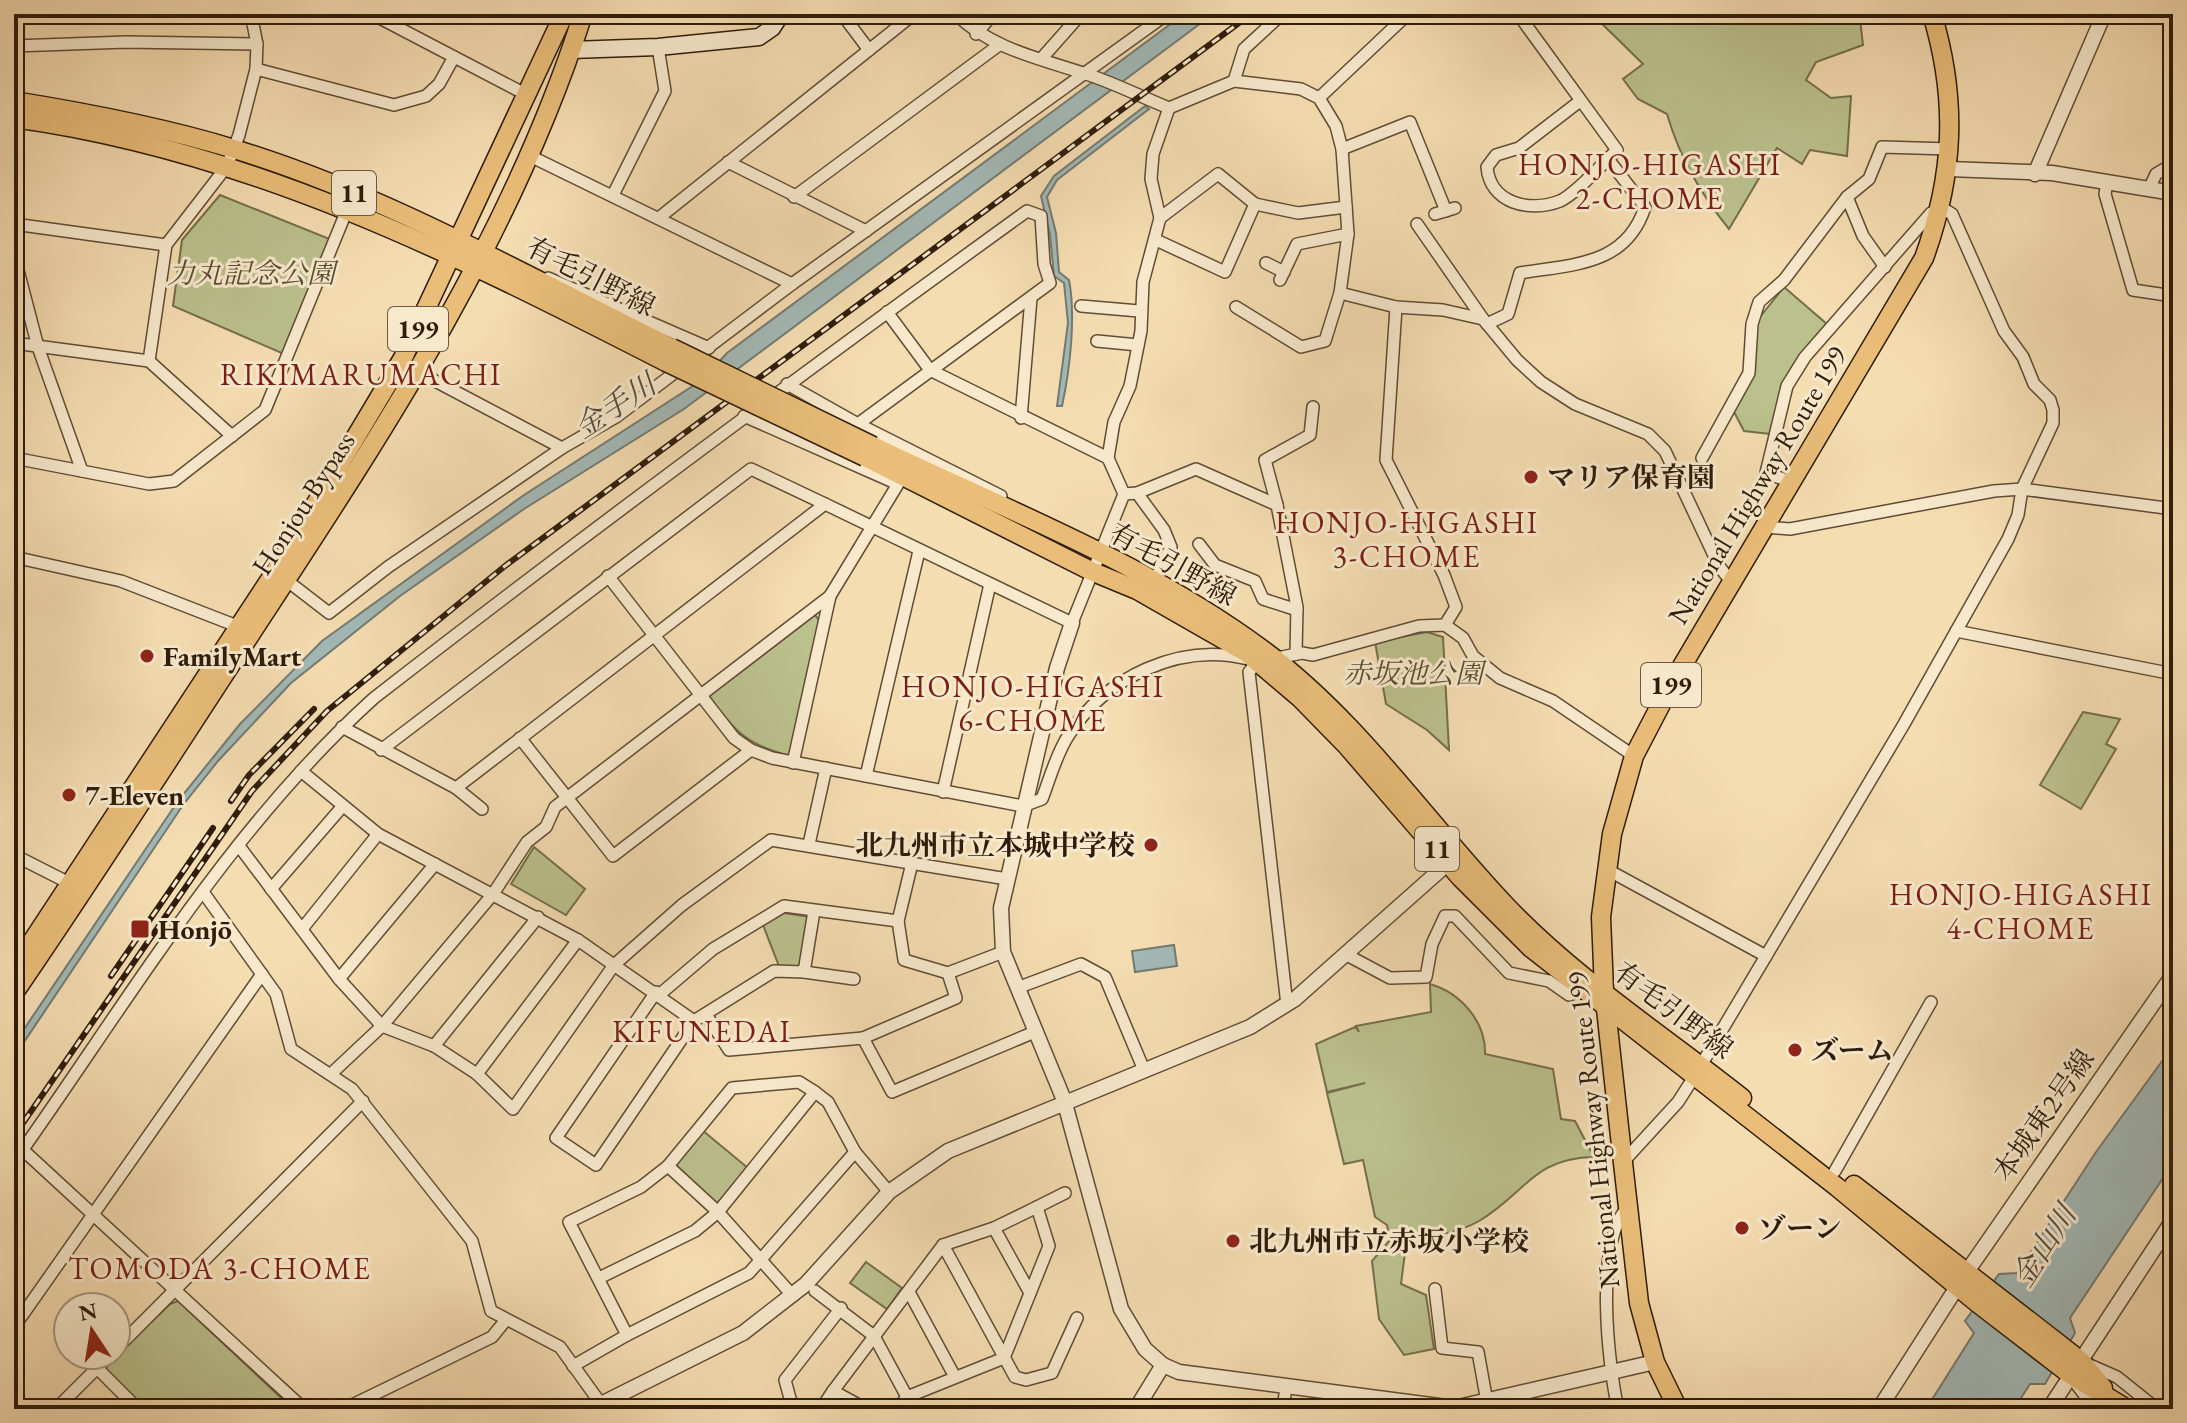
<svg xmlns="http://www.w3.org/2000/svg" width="2187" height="1423" viewBox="0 0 2187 1423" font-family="'EB Garamond','Noto Serif JP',serif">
  <rect width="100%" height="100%" fill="#f5ddb2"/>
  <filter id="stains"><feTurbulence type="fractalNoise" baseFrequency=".0025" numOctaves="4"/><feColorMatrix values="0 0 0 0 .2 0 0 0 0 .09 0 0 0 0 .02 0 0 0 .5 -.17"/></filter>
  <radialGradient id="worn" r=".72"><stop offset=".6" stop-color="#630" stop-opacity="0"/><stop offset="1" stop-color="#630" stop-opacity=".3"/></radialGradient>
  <g fill="#bbc18d" stroke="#756e4c" stroke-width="2">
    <path d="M1592,14H1854L1860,19L1863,45L1816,62L1806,80L1831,98L1851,96L1847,156L1810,150L1802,164L1777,148L1729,229C1700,193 1680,158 1667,114L1638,99L1623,79L1643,64Z"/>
    <path d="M220,195L337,242L284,354L173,306L182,240Z"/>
    <path d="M1784,287L1828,325L1783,385L1770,434L1744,431L1733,410L1749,379L1756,322Z"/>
    <path d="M815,615L820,621L790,756C747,745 734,731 709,696Z"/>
    <path d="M1427,632L1443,637L1449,750L1427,730L1386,704L1375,642Z"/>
    <path d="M2083,712L2120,719L2106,744L2116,749L2081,809L2040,785Z"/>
    <path d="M534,847L585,889L566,915L511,884Z"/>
    <path d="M784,913L810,917L802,963L795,968L779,966L763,925Z"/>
    <path d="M1430,984C1461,993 1486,1022 1485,1054L1553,1069L1561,1119L1575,1121L1594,1157C1533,1158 1525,1194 1479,1221C1456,1234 1433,1236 1407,1237L1401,1284L1426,1295L1434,1349L1404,1355L1379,1319L1372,1261L1390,1240L1387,1225L1375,1217L1363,1160L1344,1164L1327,1093L1365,1083L1327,1092L1316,1044L1355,1027L1359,1032L1356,1026L1431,1012Z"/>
    <path d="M702,1130L748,1168L716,1205L675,1164Z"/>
    <path d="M866,1262L902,1288L887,1309L850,1283Z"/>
    <path d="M178,1301L293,1409H146L106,1370L107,1364L170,1304Z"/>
  </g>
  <g fill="#a2b9b7" stroke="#747a72" stroke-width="2">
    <path d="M1184,14H1213L684,409L524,509L400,596L291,683L218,761L183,805L14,1057V1044L178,801L240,724L322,641L524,495L702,380L727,353Z"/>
    <path d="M1145,106L1149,109L1057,180L1047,197L1056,233L1059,272L1069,280C1076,316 1070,370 1062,406H1057L1068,323L1064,283L1054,276L1050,235L1041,196L1054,176Z"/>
    <path d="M1174,945L1177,966L1135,972L1132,951Z"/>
    <path d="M2173,1046V1163L2070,1318L2075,1333L2045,1384H2030L2014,1409H1926L1974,1333L1965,1321L1999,1274L2017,1273L2096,1152Z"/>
  </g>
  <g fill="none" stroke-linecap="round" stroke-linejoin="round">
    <g stroke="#604c34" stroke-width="14">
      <g id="minor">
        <path d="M372,14L527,95"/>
        <path d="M842,14L869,50"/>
        <path d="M956,14C993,51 1047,60 1095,77C1120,86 1144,98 1169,108L1234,81L1301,89L1319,98L1336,126L1342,149L1348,234L1340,293L1396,307L1443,310L1483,319L1517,360L1541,382L1575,404L1648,434L1665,451L1719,566L1732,583"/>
        <path d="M1518,14L1617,150C1603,163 1576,194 1560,201C1529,213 1490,203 1487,167L1496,155L1519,148L1580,101"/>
        <path d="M976,34L993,14"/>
        <path d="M14,46L126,42L257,44"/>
        <path d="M1042,58L1081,14"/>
        <path d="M256,69L394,105L426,96L439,84L454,57"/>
        <path d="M1234,81L1244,49L1282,14"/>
        <path d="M1319,98L1408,14"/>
        <path d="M1342,149L1410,122L1446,211"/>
        <path d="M528,155L792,284"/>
        <path d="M728,162L866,231"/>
        <path d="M2107,183L2105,194L2133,290L2173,296"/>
        <path d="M2149,189L2156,174L2173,164"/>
        <path d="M2170,192L2173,224"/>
        <path d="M613,195L665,91L658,47"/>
        <path d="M794,197L999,45"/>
        <path d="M1847,197L1869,179L1882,147L1950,149"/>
        <path d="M1255,204L1298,213L1346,207"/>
        <path d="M1435,214L1455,208"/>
        <path d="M660,217L914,14"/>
        <path d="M14,224L166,245"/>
        <path d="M1417,224L1483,319"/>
        <path d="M1156,240L1225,272L1255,204L1218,174L1160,218"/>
        <path d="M14,255L38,347L82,471"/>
        <path d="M1266,263L1284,272"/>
        <path d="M548,278L709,348"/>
        <path d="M1280,280L1297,244L1348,234"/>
        <path d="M1081,306L1139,311"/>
        <path d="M1236,307L1301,347L1325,341L1340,293"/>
        <path d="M1396,307L1386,460L1444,575L1456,607L1445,625"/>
        <path d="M1487,324L1508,314L1520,273C1573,264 1626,266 1645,207L1608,159"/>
        <path d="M1097,341L1138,345"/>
        <path d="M14,343L149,361L232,436"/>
        <path d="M149,361L166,245L227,166L239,135L256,69L257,44L251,14"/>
        <path d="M420,373L562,448"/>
        <path d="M1021,418L1031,298"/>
        <path d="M858,424L1001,496"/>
        <path d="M14,458L149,484L174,481L265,410L347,210"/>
        <path d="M1108,458L1114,422L1130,386L1141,331L1143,282L1160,218L1151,179L1153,154L1169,108"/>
        <path d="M1702,458L1749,373L1752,324L1759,302L1784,280L1847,197L1863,236L1885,267"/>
        <path d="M1137,493L1164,530L1171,547L1154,582"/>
        <path d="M1124,494L1137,493L1196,469L1277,505L1297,607L1296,654"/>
        <path d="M1277,505L1265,460L1310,435L1313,407"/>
        <path d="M1764,527L1790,529L1994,491L2022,489L2173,509"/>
        <path d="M1199,544L1215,565L1255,581L1263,599L1297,610"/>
        <path d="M14,557L121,581L242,628"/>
        <path d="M281,576L329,613L388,567L562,448L616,417L792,284L1167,14"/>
        <path d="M608,576L734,738L751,750L772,758L1023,806L1042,799C1050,778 1056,755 1068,736C1105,677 1180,642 1248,659"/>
        <path d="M1956,631L2173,674"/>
        <path d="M1272,659L1302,653L1313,655L1419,626L1445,625L1463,638L1473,656L1500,678L1553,701L1634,756"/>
        <path d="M1257,662L1249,672L1287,1005"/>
        <path d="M342,727L456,788L825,504L1072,623L1124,494L1108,458L930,370L887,312"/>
        <path d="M520,738L613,856L751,750"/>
        <path d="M381,750L751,469L825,504"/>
        <path d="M793,763L830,596"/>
        <path d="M301,771L378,834L578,940L694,1021"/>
        <path d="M866,776L919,551"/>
        <path d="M456,788L482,809"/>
        <path d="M943,792L990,584"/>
        <path d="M809,844L826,768"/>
        <path d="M239,846L339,979L382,1026L434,1046L477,1074L513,1109L614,965L682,905L771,840L1007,879"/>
        <path d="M14,855L73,885"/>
        <path d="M1606,869L1766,956"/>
        <path d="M271,889L342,807"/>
        <path d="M203,892L276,994L291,1049L352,1089L472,1241L491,1311L560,1347L601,1404"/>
        <path d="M898,921L904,960L948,973"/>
        <path d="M302,929L378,834"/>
        <path d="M1345,954L1390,978L1426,977L1432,944L1445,916H1455L1509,973L1549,981L1569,995L1583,990"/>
        <path d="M804,972L854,979"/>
        <path d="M339,979L435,864"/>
        <path d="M1017,988L1081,964L1105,977L1144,1070"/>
        <path d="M656,992L556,1138L596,1165L694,1021L774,971L804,972L814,911"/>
        <path d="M659,995L713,949L784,906L898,921L912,863"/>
        <path d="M707,1016L729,1050L863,1038L892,1092L1037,1031"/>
        <path d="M863,1038L956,998L948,973L1003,952"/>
        <path d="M434,1046L538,917"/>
        <path d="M332,1073L382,1026L493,894L527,842L546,827L555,807L830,596L898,484L744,416"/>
        <path d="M477,1074L578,940"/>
        <path d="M23,1150L304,1409"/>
        <path d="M14,1162C127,1003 228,830 374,698C589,531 807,370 1027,211L1041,216L1044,264L1050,283L858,424L787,384"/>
        <path d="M1623,1162L1678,1102L1694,1077L1904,724L2008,539L2018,515L2022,489L2053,423V410L2050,400L2034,384L2023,357L2004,331L1952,214L1942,208L1931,213L1805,357L1787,386L1766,473L1792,482"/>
        <path d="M668,1166L732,1088L799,1082L815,1092"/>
        <path d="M1835,1171L1931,1002"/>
        <path d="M1037,1207L1065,1193"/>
        <path d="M994,1228L1030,1293"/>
        <path d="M943,1245L1015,1377L1026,1380L1052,1373L1077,1318"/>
        <path d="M599,1278L695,1231L718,1212L815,1092L828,1102L855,1152"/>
        <path d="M1435,1289L1442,1348L1478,1352L1487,1402"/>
        <path d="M815,1291L874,1336L907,1397"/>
        <path d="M909,1292L955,1377"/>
        <path d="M14,1327L262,974"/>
        <path d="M627,1335L749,1273L855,1152L889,1192"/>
        <path d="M116,1349L363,1101"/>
        <path d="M2085,1363L2117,1377L2157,1409"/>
        <path d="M573,1366L627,1335L569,1222L641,1187L668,1166L718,1212L793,1296"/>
        <path d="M97,1368L138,1409"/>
        <path d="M2074,1381L2095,1409"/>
        <path d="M791,1402L785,1380L841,1308"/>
        <path d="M56,1409L110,1355"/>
        <path d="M344,1409L492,1337L505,1321"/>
        <path d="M774,1409L791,1402L803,1409"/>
        <path d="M821,1409L833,1391"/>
        <path d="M866,1409L833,1391L943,1245L994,1228L1037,1207L1049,1246L1004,1358L907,1397L897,1409"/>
        <path d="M1283,1409L1286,1387"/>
        <path d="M1618,1409C1608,1364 1594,1241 1628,1207"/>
      </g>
    </g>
    <g stroke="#604c34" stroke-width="17">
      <g id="tertiary">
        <path d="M1949,169L2052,173L2173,193"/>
        <path d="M2035,174L2104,14"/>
        <path d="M1072,623L1057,668L1001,908L1003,952L1064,1100L1121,1309L1145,1349L1163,1365L1179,1372L1454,1408L1655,1362"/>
        <path d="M591,1409L743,1333L806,1284L889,1192L948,1151L1250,1027L1295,999L1456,856"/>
        <path d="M1136,1409L1163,1365"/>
        <path d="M1879,1409L1966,1273L2173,975"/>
        <path d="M2049,1409L2173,1220"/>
      </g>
    </g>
    <g stroke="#2f1c0a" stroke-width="19">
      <path id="secondary" d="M571,50L658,47L759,37L772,28L781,14"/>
    </g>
    <g stroke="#2f1c0a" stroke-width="21">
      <g id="primary">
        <path d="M14,101C88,113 163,127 234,149C388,196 528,277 672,348"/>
        <path d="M14,118C250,150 457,255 666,362"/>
        <path d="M873,446C1004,509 1146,563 1263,650C1359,721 1426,822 1508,908C1577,980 1664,1036 1742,1098"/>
        <path d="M865,457L1091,571L1137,590L1247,653L1300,698L1347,746L1460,877L1531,948L1837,1187L1975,1301L2071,1375L2127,1409"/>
        <path d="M1854,1185L2081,1361L2103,1388"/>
      </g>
    </g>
    <g stroke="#2f1c0a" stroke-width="21">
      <g id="trunk">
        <path d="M14,969L275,572L403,358L564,14"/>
        <path d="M14,993C95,875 172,754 250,635C380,436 510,242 583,14"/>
        <path d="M1678,1409L1655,1362L1639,1303L1623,1163L1604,991L1601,917L1612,834L1634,756L1672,683L1924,258C1954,175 1958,100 1932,14"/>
      </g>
    </g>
    <use href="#minor" stroke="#f8e9cd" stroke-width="11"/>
    <use href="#tertiary" stroke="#f8e9cd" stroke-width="14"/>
    <use href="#secondary" stroke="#f8e9cd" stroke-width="16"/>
    <use href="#primary" stroke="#eabe79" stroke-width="18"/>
    <use href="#trunk" stroke="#eabe79" stroke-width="18"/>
    <g stroke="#2f1c0a" stroke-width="6">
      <g id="rail">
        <path d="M231,801L249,775L314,709"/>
        <path d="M111,976L213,828"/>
        <path d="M14,1136L252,791L327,711L505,566L1251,14"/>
      </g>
    </g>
    <use href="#rail" stroke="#f8e9cd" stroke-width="3" stroke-dasharray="9" stroke-linecap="butt"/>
    <g stroke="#2f1c0a" stroke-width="21" stroke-linecap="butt">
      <g id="primary-bridge">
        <path d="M672,348L873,446"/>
        <path d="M666,362L865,457"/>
      </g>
    </g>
    <use href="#primary-bridge" stroke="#eabe79" stroke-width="18"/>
  </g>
  <g fill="#8f2418" stroke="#f8e9cd" stroke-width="3">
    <circle cx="1531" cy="477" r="8"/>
    <circle cx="147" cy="656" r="8"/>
    <circle cx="69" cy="795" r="8"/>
    <circle cx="1151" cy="845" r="8"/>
    <rect x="130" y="919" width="20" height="20" rx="4"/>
    <circle cx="1795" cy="1050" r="8"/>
    <circle cx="1742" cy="1228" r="8"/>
    <circle cx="1233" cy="1241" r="8"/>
  </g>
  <g text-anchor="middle" stroke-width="6" stroke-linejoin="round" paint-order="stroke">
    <g fill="#f8e9cd" stroke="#6b5a44" stroke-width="2">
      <rect x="332" y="171" width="44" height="44" rx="6"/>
      <rect x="388" y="307" width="60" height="44" rx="6"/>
      <rect x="1641" y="663" width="60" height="44" rx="6"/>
      <rect x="1415" y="827" width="44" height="44" rx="6"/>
    </g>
    <g font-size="26" font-weight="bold" fill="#2f1c0a">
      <text x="354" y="202">11</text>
      <text x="418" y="338">199</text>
      <text x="1671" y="694">199</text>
      <text x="1437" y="858">11</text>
    </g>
    <g font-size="28" font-style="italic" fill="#594e31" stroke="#f8e9cd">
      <text x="251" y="283">力丸記念公園</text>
      <text x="1413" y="683">赤坂池公園</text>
    </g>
    <g font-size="28" fill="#2f1c0a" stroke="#f8e9cd">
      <text transform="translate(591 276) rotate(27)" y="10">有毛引野線</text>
      <text transform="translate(1757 485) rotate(-59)" y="10">National Highway Route 199</text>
      <text transform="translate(303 503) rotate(-57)" y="10">Honjou Bypass</text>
      <text transform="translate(1173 564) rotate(29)" y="10">有毛引野線</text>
      <text transform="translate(1674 1010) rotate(37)" y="10">有毛引野線</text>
      <text transform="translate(2043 1115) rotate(-55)" y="10">本城東2号線</text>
      <text transform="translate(1593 1130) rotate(-96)" y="10">National Highway Route 199</text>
    </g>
    <g font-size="28" font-weight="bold" fill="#2f1c0a" stroke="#f8e9cd" text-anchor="start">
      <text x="1547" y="487">マリア保育園</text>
      <text x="163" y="666">FamilyMart</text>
      <text x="85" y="805">7-Eleven</text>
      <text x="1135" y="855" text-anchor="end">北九州市立本城中学校</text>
      <text x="158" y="939">Honjō</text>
      <text x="1811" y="1060">ズーム</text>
      <text x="1758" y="1238">ゾーン</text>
      <text x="1249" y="1251">北九州市立赤坂小学校</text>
    </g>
    <g font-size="30" letter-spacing="2" fill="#7a1f14" stroke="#f8e9cd">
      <text x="1650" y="175">HONJO-HIGASHI<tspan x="1650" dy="34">2-CHOME</tspan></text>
      <text x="361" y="385">RIKIMARUMACHI</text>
      <text x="1407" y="533">HONJO-HIGASHI<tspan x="1407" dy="34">3-CHOME</tspan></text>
      <text x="1033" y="697">HONJO-HIGASHI<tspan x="1033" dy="34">6-CHOME</tspan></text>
      <text x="2021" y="905">HONJO-HIGASHI<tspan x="2021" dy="34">4-CHOME</tspan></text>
      <text x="702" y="1042">KIFUNEDAI</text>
      <text x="220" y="1279">TOMODA 3-CHOME</text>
    </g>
    <g font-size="30" font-style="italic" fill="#524b3e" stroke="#f8e9cd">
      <text transform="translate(615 406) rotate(-33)" y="10">金手川</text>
      <text transform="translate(2044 1246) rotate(-57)" y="10">金山川</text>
    </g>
  </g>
  <rect width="2187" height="1423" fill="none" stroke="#f5ddb2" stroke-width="48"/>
  <rect x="16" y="16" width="2155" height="1391" fill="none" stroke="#2f1c0a" stroke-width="4"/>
  <rect x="24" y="24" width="2139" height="1375" fill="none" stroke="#2f1c0a" stroke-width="2"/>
  <g transform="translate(92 1331) rotate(348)"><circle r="38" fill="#f8e9cd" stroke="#a8977f" stroke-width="2"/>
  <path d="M0-6L14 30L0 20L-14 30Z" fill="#8f2418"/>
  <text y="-12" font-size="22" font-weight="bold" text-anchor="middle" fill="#2f1c0a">N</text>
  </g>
  <rect width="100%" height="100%" filter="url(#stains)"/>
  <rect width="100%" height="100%" fill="url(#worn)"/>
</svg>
